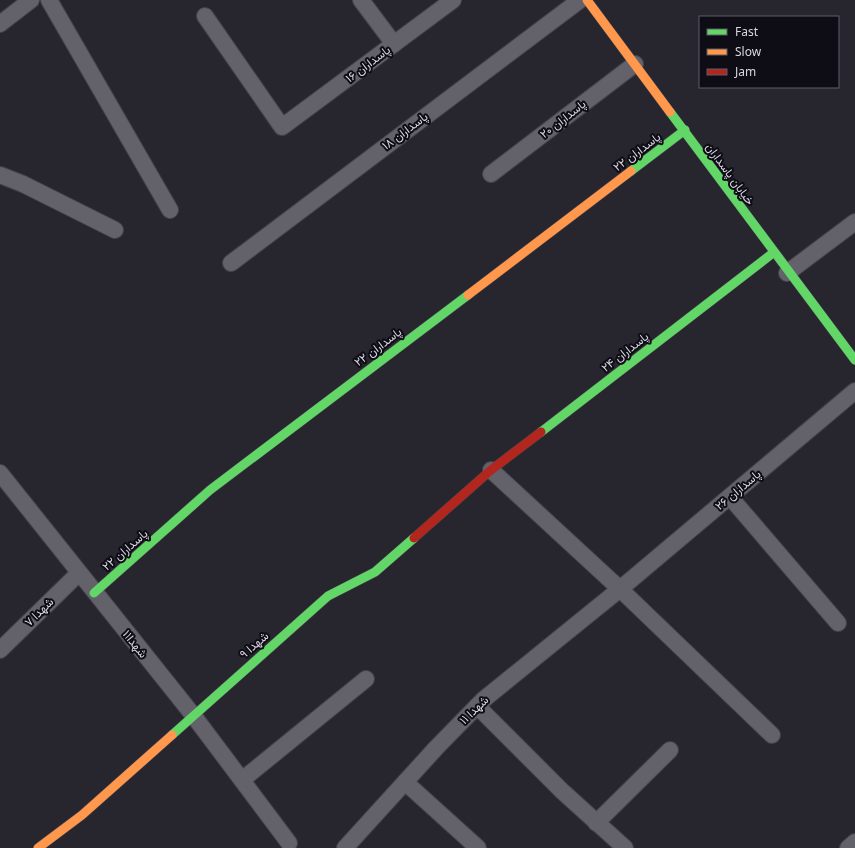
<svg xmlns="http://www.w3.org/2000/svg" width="855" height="848" viewBox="0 0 855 848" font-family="'Noto Sans',Vazirmatn,sans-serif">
  <rect width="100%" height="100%" fill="#27252e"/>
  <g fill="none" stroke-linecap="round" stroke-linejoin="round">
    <g stroke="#45434a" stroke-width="18">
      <g id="street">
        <path d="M49,0L170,210"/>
        <path d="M361,0L394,44"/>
        <path d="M205,16L282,127L453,0"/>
        <path d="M0,24L31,0"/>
        <path d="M491,174L635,64"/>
        <path d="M0,175L23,184L115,230"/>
        <path d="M231,263L580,0"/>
        <path d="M787,273L855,222"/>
        <path d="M491,470L620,589L772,735"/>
        <path d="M0,473L193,715L289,843"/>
        <path d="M730,497L838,623"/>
        <path d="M0,650L79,573"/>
        <path d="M477,706L562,791L625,848"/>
        <path d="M242,780L366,679"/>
        <path d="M405,782L478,848"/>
        <path d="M596,823L670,750"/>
        <path d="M345,848L436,748L483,700L620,589L855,391"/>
        <path d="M848,848L855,842"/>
      </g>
    </g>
    <g stroke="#45434a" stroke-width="10">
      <g id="fast">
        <path d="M670,112L855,360"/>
        <path d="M631,171L685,130"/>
        <path d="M541,432L773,253"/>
        <path d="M94,593L210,490L468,295"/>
        <path d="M172,735L328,596L375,572L414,538"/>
      </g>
    </g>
    <g stroke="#45434a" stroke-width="10">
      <g id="slow">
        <path d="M587,0L670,112"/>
        <path d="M468,295L631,171"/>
        <path d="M38,848L82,815L172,735"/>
      </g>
    </g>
    <g stroke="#45434a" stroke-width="10">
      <path id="jam" d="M414,538L491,470L541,432"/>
    </g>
    <use href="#street" stroke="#63616a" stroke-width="16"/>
    <use href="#fast" stroke="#63d668" stroke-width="9"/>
    <use href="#slow" stroke="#ff974d" stroke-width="9"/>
    <use href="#jam" stroke="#b3261e" stroke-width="9"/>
  </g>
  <g text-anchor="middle" stroke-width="4" stroke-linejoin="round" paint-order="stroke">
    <g font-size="12" fill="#d9d6e1" stroke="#0e0c14">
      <text transform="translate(368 64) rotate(-37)" y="4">پاسداران ۱۶</text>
      <text transform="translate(563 119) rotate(-38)" y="4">پاسداران ۲۰</text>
      <text transform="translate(405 131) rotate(-37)" y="4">پاسداران ۱۸</text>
      <text transform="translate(637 152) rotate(-37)" y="4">پاسداران ۲۲</text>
      <text transform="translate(730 174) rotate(54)" y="4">خیابان پاسداران</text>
      <text transform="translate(378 347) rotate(-37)" y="4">پاسداران ۲۲</text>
      <text transform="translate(625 352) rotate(-38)" y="4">پاسداران ۲۴</text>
      <text transform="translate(738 490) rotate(-40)" y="4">پاسداران ۲۶</text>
      <text transform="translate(125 550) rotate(-41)" y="4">پاسداران ۲۲</text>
      <text transform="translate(39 612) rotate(-44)" y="4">شهدا ۷</text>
      <text transform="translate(135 644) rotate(51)" y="4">شهدا۱۱</text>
      <text transform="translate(254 645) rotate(-41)" y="4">شهدا ۹</text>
      <text transform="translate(474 710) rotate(-44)" y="4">شهدا ۱۱</text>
    </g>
  </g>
  <rect x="699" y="16" width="140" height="72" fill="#0e0c14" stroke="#5f5d66"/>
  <rect x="707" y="29" width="20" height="6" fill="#63d668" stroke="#5f5d66"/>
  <text x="735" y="36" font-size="12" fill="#d9d6e1">Fast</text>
  <rect x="707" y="49" width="20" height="6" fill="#ff974d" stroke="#5f5d66"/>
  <text x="735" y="56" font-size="12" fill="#d9d6e1">Slow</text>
  <rect x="707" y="69" width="20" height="6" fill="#b3261e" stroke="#5f5d66"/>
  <text x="735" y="76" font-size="12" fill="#d9d6e1">Jam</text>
</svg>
